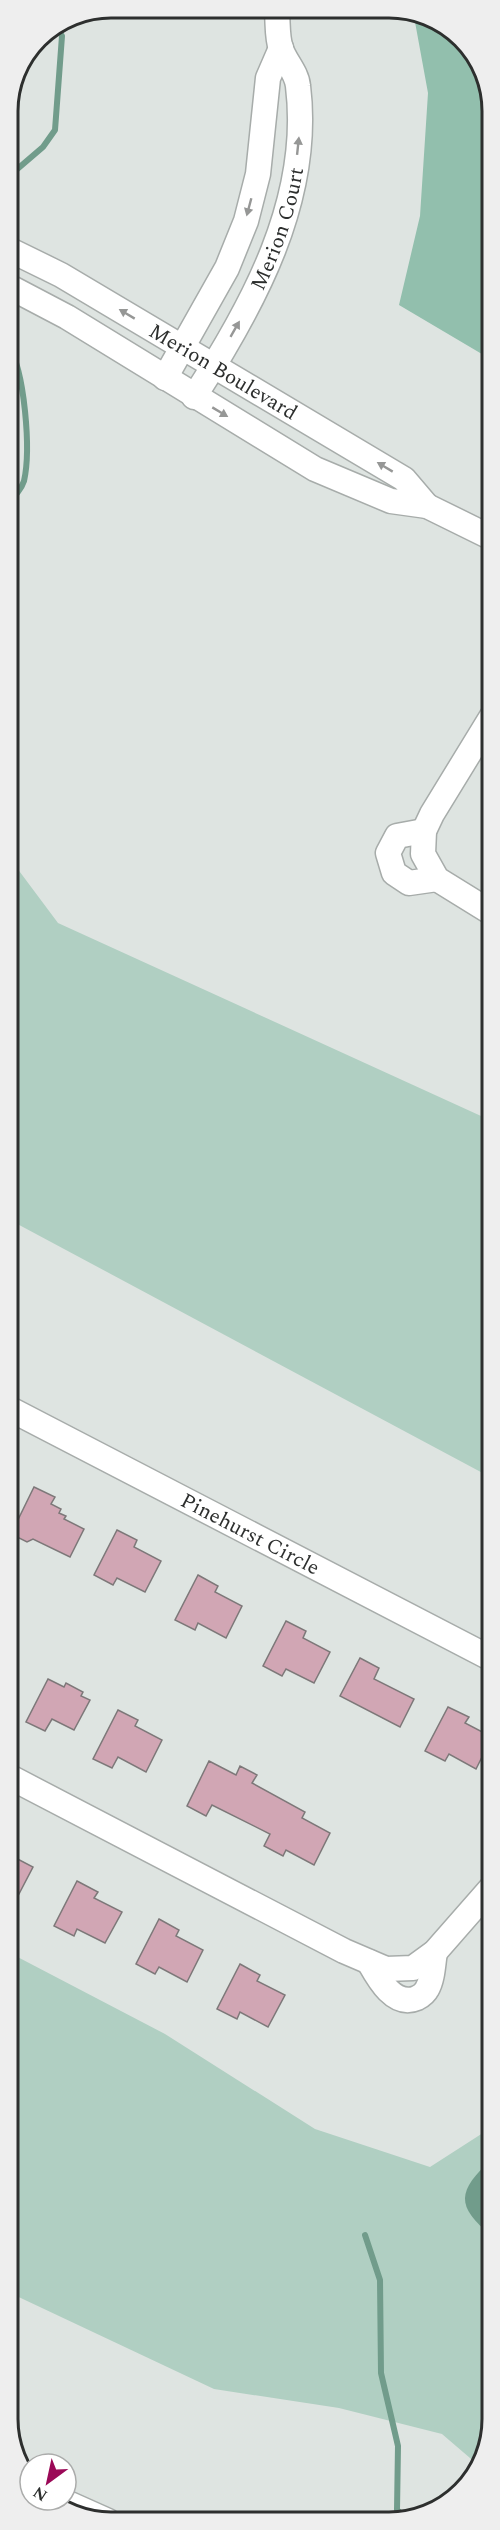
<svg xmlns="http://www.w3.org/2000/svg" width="500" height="2530" viewBox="0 0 500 2530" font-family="Spectral,serif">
  <rect width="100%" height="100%" fill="#dee4e1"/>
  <g fill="#b0cfc2">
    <path d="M8,856L58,923L492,1121V1478L8,1219Z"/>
    <path d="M8,1952L165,2034L315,2129L430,2167L486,2131L492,2125V2426L477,2464L442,2434L339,2408L214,2389L8,2292Z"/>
  </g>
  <path fill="#92bfad" d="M413,11L467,42L492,98V360L399,305L420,216L428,93Z"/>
  <path fill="#719c8b" d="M492,2159V2236C455,2206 457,2191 492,2159Z"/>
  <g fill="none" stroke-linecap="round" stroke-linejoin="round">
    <g stroke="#719c8b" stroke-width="6">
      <path d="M12,219L9,188L15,171L43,147L55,130L62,36L56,26"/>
      <path d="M8,345C25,371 31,450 24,481C21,490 15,496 8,503"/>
      <path d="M365,2235L380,2280L381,2373L398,2446L397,2510L408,2519"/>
    </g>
  </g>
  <g fill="#d1a6b4" stroke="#7d7879" stroke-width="1.5">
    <path d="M34,1487L55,1497L51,1504L61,1509L59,1513L66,1516L64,1519L84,1529L70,1557L33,1539L27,1542L11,1534Z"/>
    <path d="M117,1530L137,1540L134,1547L161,1561L145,1592L117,1578L113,1585L94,1575Z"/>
    <path d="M198,1575L218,1586L215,1592L242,1606L226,1638L198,1623L195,1630L175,1620Z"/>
    <path d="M286,1621L306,1631L303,1638L330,1652L314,1683L286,1669L282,1676L263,1666Z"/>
    <path d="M360,1658L379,1668L374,1679L414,1699L400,1727L340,1696Z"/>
    <path d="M48,1679L64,1687L66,1683L83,1692L81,1696L90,1700L74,1730L52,1719L45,1731L26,1722Z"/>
    <path d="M448,1707L469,1717L465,1723L492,1737L476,1769L449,1754L445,1761L425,1751Z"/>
    <path d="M118,1710L138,1720L135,1726L162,1740L146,1772L118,1757L112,1768L93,1759Z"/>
    <path d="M209,1761L236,1775L240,1766L257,1775L252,1783L305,1812L302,1818L330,1833L314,1865L286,1850L283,1856L264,1846L270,1834L212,1805L206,1816L187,1806Z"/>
    <path d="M8,1854L33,1867L8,1915Z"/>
    <path d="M77,1881L98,1892L94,1898L122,1912L105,1943L77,1929L74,1936L54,1926Z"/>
    <path d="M159,1919L179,1930L176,1936L203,1950L187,1982L159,1967L155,1974L136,1964Z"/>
    <path d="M240,1964L260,1975L257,1981L285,1995L268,2027L240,2012L237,2019L217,2009Z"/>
  </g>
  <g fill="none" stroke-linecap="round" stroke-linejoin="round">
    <g stroke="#a7acaa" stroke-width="27">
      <g id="minor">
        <path id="s1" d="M8,249L61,275L404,479L427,506"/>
        <path d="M8,286L67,317L315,469L391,501L427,506L492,538"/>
        <path d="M165,378L227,268L246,221L258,174L268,78L281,48"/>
        <path id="s2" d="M194,397C253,306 312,199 298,86C297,73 285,61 281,49C277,38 278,24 277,13"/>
        <path d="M492,716L432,814L424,831L423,854L437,879L492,913"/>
        <path d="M424,831L397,836L388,853L394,873L409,883L437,879"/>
        <path id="s3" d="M8,1408L492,1659"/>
        <path d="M8,1776L344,1951L386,1969L413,1968L435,1952L492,1887"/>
        <path d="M369,1962C378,1978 394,2008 417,1998C421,1996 425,1993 427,1989C433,1979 433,1963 435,1952"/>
        <path d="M61,2500L108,2521"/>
      </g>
    </g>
    <use href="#minor" stroke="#fff" stroke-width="24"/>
  </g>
  <defs><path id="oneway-solid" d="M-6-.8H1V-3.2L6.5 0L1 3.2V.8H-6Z" transform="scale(1.5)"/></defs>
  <g fill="#969796">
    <use href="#oneway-solid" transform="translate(298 146) rotate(-84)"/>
    <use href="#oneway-solid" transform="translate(249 207) rotate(105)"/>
    <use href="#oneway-solid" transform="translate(127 314) rotate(-149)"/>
    <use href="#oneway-solid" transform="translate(235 329) rotate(-60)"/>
    <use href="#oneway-solid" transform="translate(220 412) rotate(31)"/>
    <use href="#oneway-solid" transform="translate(385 467) rotate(-149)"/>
  </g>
  <g text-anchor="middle" stroke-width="6" stroke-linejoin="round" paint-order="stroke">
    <g font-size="21" fill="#2d2f2e" stroke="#fff">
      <text dy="7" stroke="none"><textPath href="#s2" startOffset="189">Merion Court</textPath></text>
      <text dy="7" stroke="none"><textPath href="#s1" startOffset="248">Merion Boulevard</textPath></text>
      <text dy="7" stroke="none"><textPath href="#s3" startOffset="273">Pinehurst Circle</textPath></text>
    </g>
  </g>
  <path d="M0 0H500V2530H0ZM111 18H389A93 93 0 0 1 482 111V2419A93 93 0 0 1 389 2512H111A93 93 0 0 1 18 2419V111A93 93 0 0 1 111 18Z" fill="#eee" fill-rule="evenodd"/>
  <path fill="none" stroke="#2d2f2e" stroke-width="3" d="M111 18H389A93 93 0 0 1 482 111V2419A93 93 0 0 1 389 2512H111A93 93 0 0 1 18 2419V111A93 93 0 0 1 111 18Z"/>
  <g transform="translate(48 2482) rotate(213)"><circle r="28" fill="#ffffff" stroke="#abacab" stroke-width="1.5"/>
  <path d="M0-4.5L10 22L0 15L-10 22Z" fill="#9b0957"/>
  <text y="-9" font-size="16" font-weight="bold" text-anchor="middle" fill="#2d2f2e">N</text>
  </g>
</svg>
